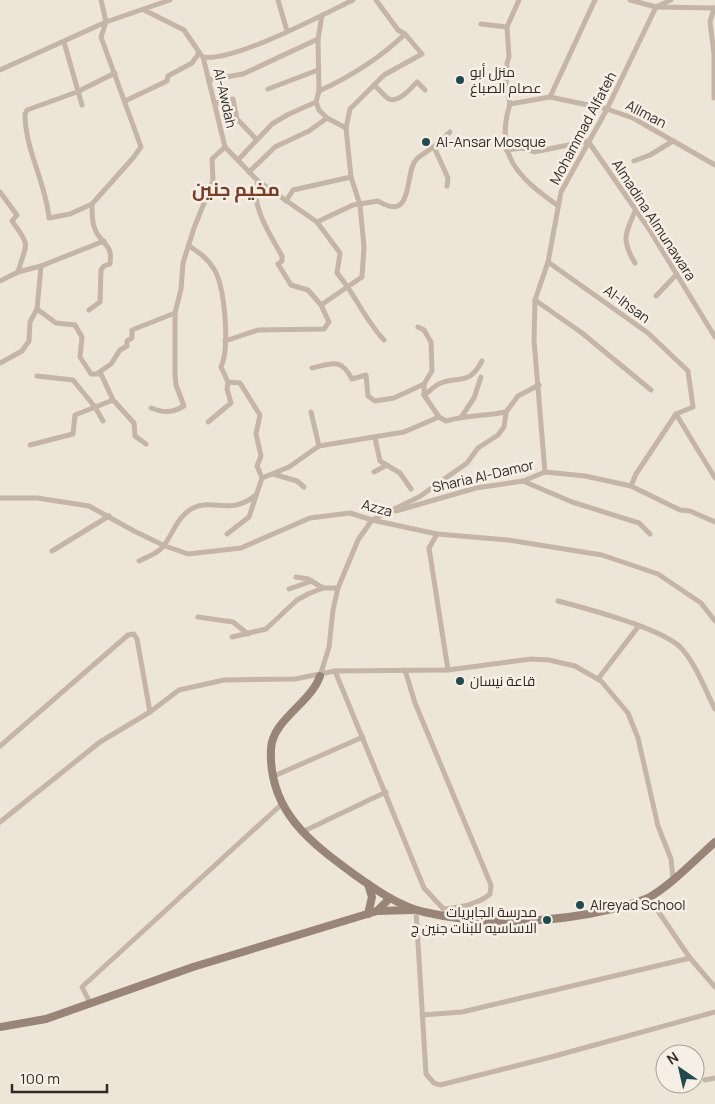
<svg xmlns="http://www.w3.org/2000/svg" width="715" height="1104" viewBox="0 0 715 1104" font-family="Manrope,Cairo,sans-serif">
  <rect width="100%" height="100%" fill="#eee5d9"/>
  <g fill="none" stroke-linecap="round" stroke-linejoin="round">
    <g stroke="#c4b5a7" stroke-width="5">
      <path d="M278,0L287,31"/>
      <path d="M630,0L656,7L715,8"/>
      <path d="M714,8L710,22L714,54V98"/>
      <path d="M144,10L184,30L201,55"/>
      <path d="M322,15L318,39L319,91L316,102L319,110L327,118"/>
      <path d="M481,24L507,27"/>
      <path d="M64,42L82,105"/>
      <path d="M0,70L106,22L170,0"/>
      <path d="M209,80L243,74L318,39"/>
      <path d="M374,85C378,88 384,96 389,99C399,103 411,88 417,82L425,90"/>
      <path d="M268,89L318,70"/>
      <path d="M319,91C352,76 379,59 405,34"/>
      <path d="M550,97L595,0"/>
      <path d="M125,101L167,81L168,76L192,63L199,53"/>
      <path d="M216,103L233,99L237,119L257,140"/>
      <path d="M510,104L506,85L507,63L509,57L507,27L519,0"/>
      <path d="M225,147L258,181L317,222L340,253L337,273C355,294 365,320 384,340"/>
      <path d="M434,147L448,178L447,186"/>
      <path d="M506,150L523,148L534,152L588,141L649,229L715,337"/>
      <path d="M238,160L272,124L287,115L316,102"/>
      <path d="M634,161L650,155L673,141"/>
      <path d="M249,172L275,147L309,131L327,118L346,128L350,109L384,75L422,54L405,34L398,30L376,0"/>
      <path d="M258,181C249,204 271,236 282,256V261L278,264L291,285L308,290L321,305"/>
      <path d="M0,192L17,215L12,221C32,248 26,243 18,272"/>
      <path d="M286,201L293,190L351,177"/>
      <path d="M92,204L70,214L49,218C46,183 25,150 25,114L27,110L77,92L115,73"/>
      <path d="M557,205C518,177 494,155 510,104L550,97L607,109L633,118L715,165"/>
      <path d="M317,222L353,205L378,201C415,224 404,172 416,160C420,155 427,152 432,148C439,144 444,137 450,132"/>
      <path d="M189,246C200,253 207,258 214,269C225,287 230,348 221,367L228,382L240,383L260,415L256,434L261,456L257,466L262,478"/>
      <path d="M548,262L648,333L688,371L693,407L676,414"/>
      <path d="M635,263C620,238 626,233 636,209"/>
      <path d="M0,281L18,272L41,266L104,241"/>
      <path d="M656,296L677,274"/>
      <path d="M535,300L582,333L651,390"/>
      <path d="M37,309L56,323L75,325L82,337L80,357L91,374H101L113,400L134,423L135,436L146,444"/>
      <path d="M89,310L100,302L101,270L104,266L110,264C112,246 107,248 98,235C92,226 92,215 92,204L133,158L141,147L101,37L106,22L101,0"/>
      <path d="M418,327L424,330L431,342L432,371L424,384V395L439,417"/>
      <path d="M225,341L258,330L324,329L329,322L321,305L362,277L364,247L360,205L351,177L346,128"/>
      <path d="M0,363L22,351L29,341L30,322L37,309L41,266"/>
      <path d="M312,368C333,363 341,358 352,379L366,375L368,396L375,401L394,398L424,384"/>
      <path d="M98,373L111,364L120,350L127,346V341L132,338V330L175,313"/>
      <path d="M37,376L73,380L95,407L103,421"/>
      <path d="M424,395C429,392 435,385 441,383C459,376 469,386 482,361"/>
      <path d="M151,408C164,413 172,413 184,406L176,385L175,373V313L181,289L183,263L194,228L213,181L212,159L225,147L203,57C234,62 322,15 353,0"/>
      <path d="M311,412L319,446"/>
      <path d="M676,414L715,478"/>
      <path d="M462,416L474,398L481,377"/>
      <path d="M208,422L231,403L227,389L228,382"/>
      <path d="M375,438L380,461L400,473L411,489"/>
      <path d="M30,445L73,434L75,415L113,400"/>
      <path d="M374,472L385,466"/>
      <path d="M545,472L534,340L535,300L548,262L561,192L607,109L656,7L671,0"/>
      <path d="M273,474L297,481L304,487"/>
      <path d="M523,481L572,502L639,523L650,534"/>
      <path d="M631,486L680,510L690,511L715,522"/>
      <path d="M0,498H37L89,506L134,531L165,546L188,554L241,548L310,518L350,513L372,520L437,534L508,540L602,555L658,574L701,603L715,621"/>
      <path d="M396,511L476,488L523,481L545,472L585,476L631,486L636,474L676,414"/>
      <path d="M227,534L249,517L262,478L289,467L319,446L404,432L439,417L446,421C466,415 486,416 506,412"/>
      <path d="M437,534L429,548L448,670"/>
      <path d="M52,551L109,516"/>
      <path d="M139,561C147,557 161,552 165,544C174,531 178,516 193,508C214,498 231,516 256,495"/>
      <path d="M296,577L308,579L323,588"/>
      <path d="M289,589L312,581"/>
      <path d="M558,601C585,608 665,629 682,649C697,666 705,690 715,709"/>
      <path d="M198,617L233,622L248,634"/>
      <path d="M232,637L266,629L297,600L308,594L323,588H338"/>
      <path d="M405,670L415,703L491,885L490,894C477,905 460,907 444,909"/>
      <path d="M335,671L424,888L450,916"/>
      <path d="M320,676L329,647L333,610L338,588L358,540L372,520L419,497L467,463L478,448L498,435L504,427L506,412L518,396L539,385"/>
      <path d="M598,679L638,627"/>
      <path d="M0,746L128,635L134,634L137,639L150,712"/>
      <path d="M274,776L363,737"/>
      <path d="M0,822L100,742L150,712L179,690L224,680L295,679L335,671L448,670L531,659L549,660L575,666L601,681L628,713L638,738L658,826L671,859L673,878"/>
      <path d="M302,832L386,792"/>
      <path d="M649,898L690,958L715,987"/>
      <path d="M416,910L426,1074L434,1083L440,1085L551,1057L715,1012"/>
      <path d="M90,1003L82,987L283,803"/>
      <path d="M422,1015L462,1012L690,958"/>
      <path d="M705,1080L715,1078"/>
    </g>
    <g stroke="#988578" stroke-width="8">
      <path d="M320,676C311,703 272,720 271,749C268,811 311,843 355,875C376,890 399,906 424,912C483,926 554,923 612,909C624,906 637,903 648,898C669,887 697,858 715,842"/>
      <path d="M377,911L412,910"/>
      <path d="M368,914L372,897L368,884"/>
      <path d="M0,1027L46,1019L193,967L377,911L390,898"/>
    </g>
  </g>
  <g fill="#214a4f" stroke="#f6efe5" stroke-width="2">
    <circle cx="460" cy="80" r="5"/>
    <circle cx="426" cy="142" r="5"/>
    <circle cx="460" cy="681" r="5"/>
    <circle cx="580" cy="905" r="5"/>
    <circle cx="547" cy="920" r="5"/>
  </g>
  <g text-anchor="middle" stroke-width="5" stroke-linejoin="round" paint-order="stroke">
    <g font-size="14" fill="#322a26" stroke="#f6efe5" text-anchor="start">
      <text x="470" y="77">منزل أبو<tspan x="470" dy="16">عصام الصباغ</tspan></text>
      <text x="436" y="147">Al-Ansar Mosque</text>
      <text x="470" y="686">قاعة نيسان</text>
      <text x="590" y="910">Alreyad School</text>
      <text x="537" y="917" text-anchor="end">مدرسة الجابريات<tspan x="537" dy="16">الاساسيه للبنات جنين ج</tspan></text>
    </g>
    <g font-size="14" fill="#322a26" stroke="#f6efe5">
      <text transform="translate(225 98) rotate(77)" y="5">Al-Awdah</text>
      <text transform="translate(646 114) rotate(27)" y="5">AlIman</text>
      <text transform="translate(583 128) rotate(-62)" y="5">Mohammad Alfateh</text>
      <text transform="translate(654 220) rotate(57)" y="5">Almadina Almunawara</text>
      <text transform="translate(627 304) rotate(36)" y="5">Al-Ihsan</text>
      <text transform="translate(483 476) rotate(-13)" y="5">Sharia Al-Damor</text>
      <text transform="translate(377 508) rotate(15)" y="5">Azza</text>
    </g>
    <g font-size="19" font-weight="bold" fill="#783e28" stroke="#f6efe5">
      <text x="236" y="196">مخيم جنين</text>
    </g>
  </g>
  <g transform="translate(680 1069) rotate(326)"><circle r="24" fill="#f6efe5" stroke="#a8a099"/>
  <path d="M0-4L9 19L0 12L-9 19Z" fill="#214a4f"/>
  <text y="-8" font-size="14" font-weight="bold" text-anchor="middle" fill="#322a26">N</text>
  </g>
  <path d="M12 1084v8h95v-8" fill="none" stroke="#322a26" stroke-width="2.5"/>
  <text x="20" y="1084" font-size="15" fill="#322a26" stroke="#f6efe5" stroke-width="4" paint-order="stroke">100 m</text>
</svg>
